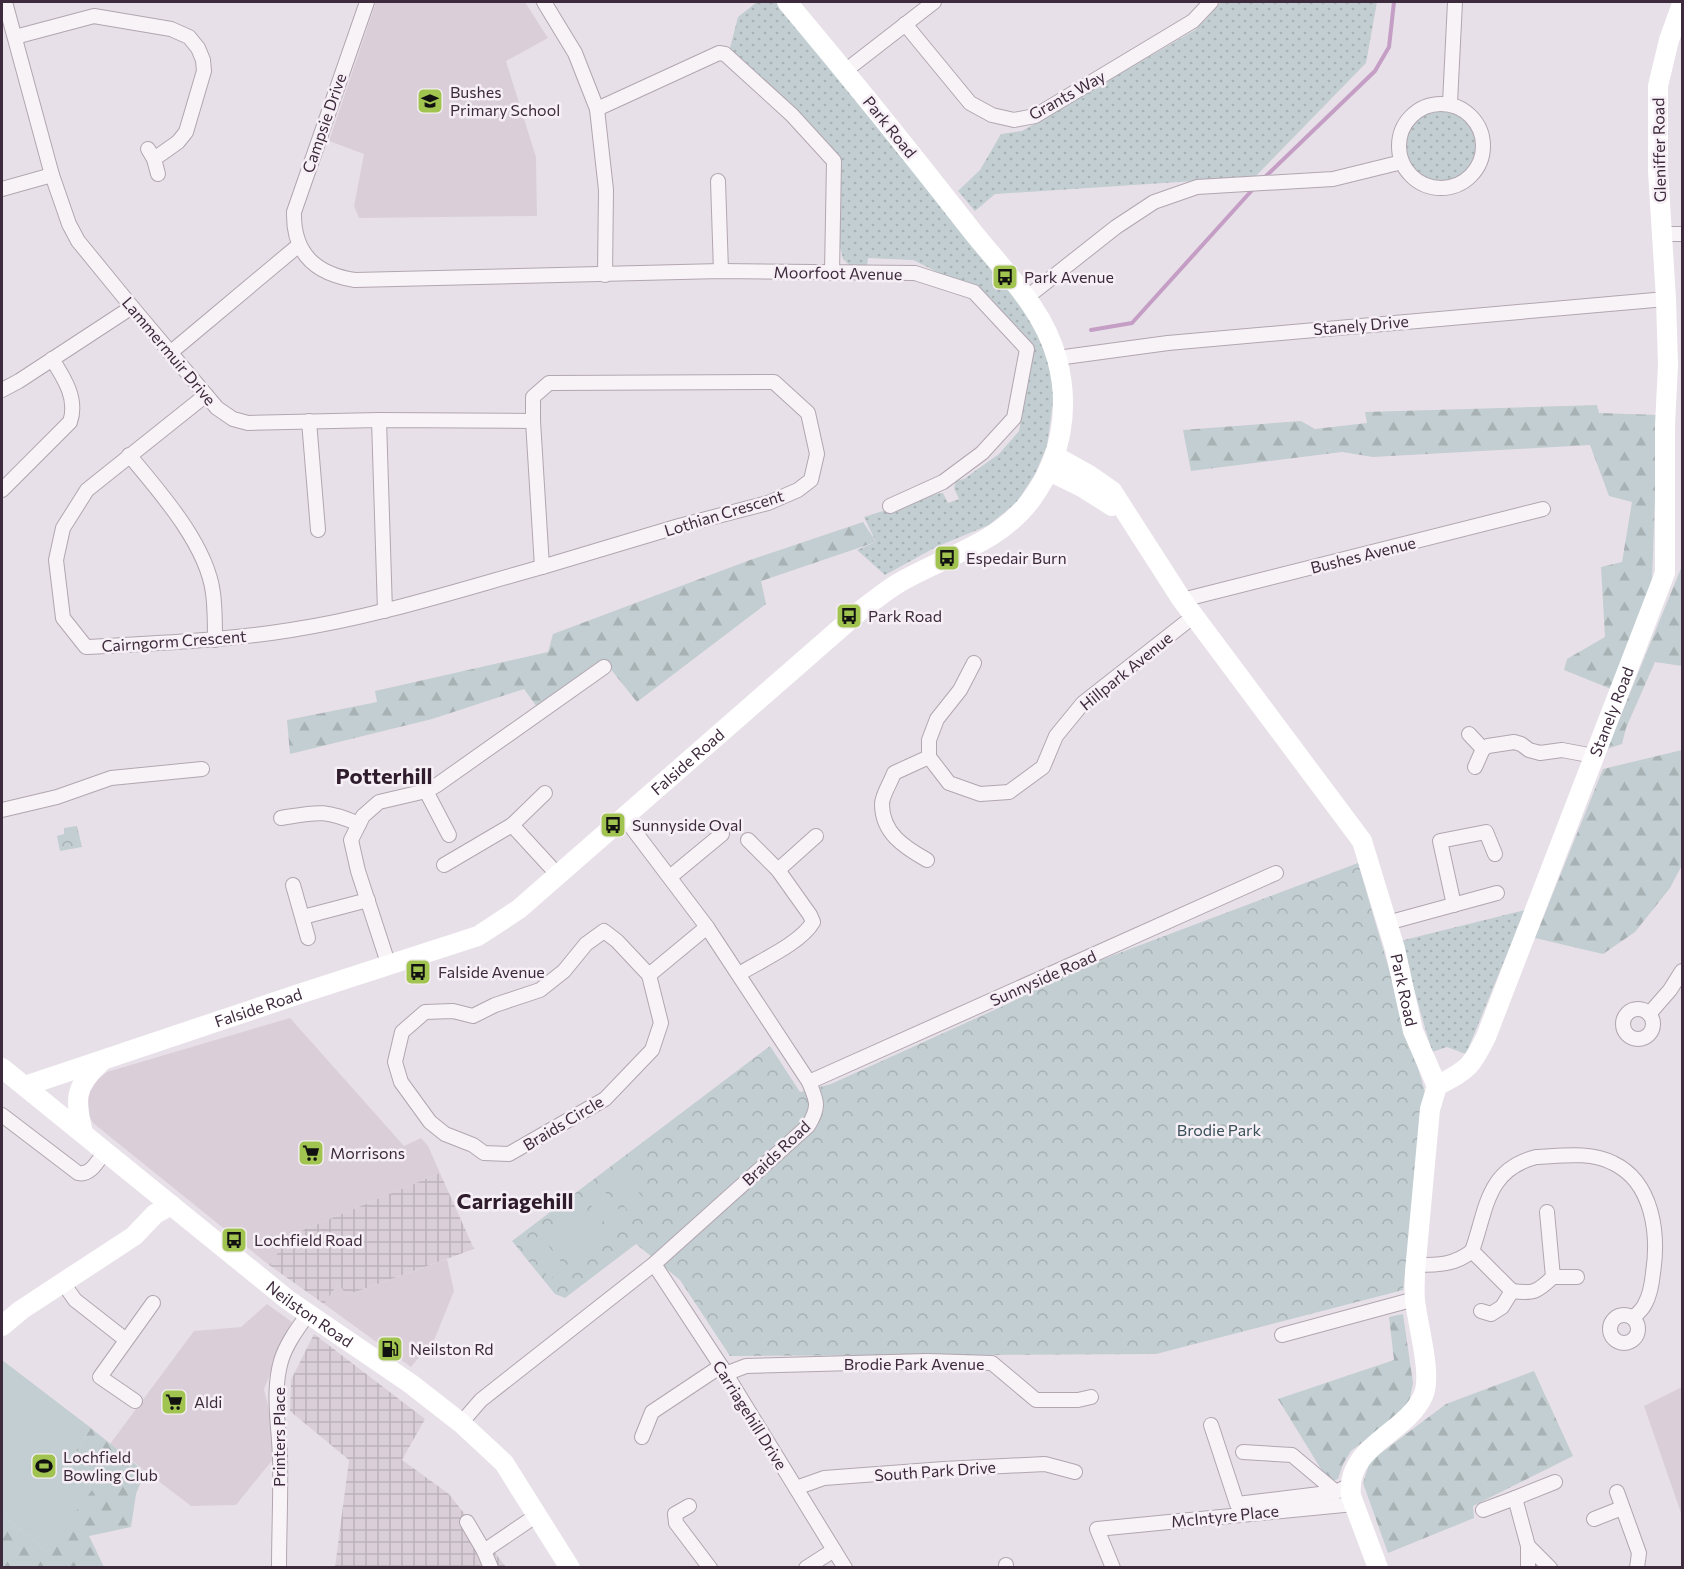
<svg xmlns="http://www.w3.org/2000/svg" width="1684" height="1569" viewBox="0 0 1684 1569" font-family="Commissioner,sans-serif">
  <defs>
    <pattern id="industrial-grid" width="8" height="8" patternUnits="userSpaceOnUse" patternTransform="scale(1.5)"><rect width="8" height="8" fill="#dacfd9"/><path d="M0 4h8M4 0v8" fill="none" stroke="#bcb2bb"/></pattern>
    <pattern id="grass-dots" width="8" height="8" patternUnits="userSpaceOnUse" patternTransform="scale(1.5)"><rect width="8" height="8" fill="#c2ced1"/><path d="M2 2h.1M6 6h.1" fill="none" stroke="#a8b1b4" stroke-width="1.8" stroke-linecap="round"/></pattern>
    <pattern id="forest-firs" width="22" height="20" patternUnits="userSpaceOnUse" patternTransform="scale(1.5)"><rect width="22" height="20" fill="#c2ced1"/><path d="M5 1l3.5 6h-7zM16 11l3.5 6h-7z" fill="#a8b1b4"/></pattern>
    <pattern id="park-crowns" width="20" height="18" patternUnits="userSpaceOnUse" patternTransform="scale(1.5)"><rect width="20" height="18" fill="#c2ced1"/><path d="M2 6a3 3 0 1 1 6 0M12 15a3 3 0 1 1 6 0" fill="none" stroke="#a8b1b4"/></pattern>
  </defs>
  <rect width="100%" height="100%" fill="#e8e0e8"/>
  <g fill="#dacfd9">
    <path d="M376,2H525L548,38L506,61L536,157L537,216L359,218L354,206L364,154L329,141Z"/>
    <path d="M290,1018L404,1146L421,1138L428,1146L440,1173L291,1235L269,1265L93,1123L83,1105L86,1089L107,1072Z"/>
    <path d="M447,1259L454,1291L435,1338L411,1367L324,1304L338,1284L347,1295Z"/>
    <path d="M267,1304L292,1322L264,1389L279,1452L236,1505L191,1506L110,1444L194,1331L241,1327Z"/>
    <path d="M1682,1387V1516L1644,1406Z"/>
  </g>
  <g fill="url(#industrial-grid)">
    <path d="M440,1173L474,1249L347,1295L338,1284L324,1304L269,1265L291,1235Z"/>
    <path d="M314,1334L425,1419L402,1460L449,1494L506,1567H335L349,1460L290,1411L291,1380Z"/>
  </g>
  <g fill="url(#grass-dots)">
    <path d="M757,2H778L1040,329L1055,387L1047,446L1035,474L1017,502L989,525L936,547L885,575L857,550L876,542L864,517L940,493H943L948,503L959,499L954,488L956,481L964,479L999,454L1019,431L1033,353L991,298L913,260L868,258L867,266L851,267L843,259L840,246L839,156L730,48L738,17Z"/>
    <path d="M1221,2H1377L1366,63L1255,177L995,194L975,211L958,191L980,170L1001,134L1022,131L1195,30L1207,18Z"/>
    <circle cx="1442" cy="145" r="36"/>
    <path d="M1525,910L1466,1054L1447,1047L1432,1052L1400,941Z"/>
  </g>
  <g fill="url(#forest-firs)">
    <path d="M1597,405L1599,413L1658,415L1652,581L1611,689L1564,670L1567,659L1605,637L1601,567L1622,562L1632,502L1609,496L1590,445L1373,457L1342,452L1191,471L1183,430L1301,421L1315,429L1367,423L1365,412Z"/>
    <path d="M863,522L876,542L761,581L766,604L637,702L605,662L537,707L524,689L432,719L290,754L287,720L377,702L375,691L548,652L553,634L750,560Z"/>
    <path d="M1682,566V666L1655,662L1626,728L1622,744L1607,749Z"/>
    <path d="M1682,750V865L1670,888L1635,932L1603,954L1535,938L1603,769Z"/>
    <path d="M1403,1314L1413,1383L1408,1408L1351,1451L1343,1464L1338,1479L1329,1482L1278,1399L1394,1360L1389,1317Z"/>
    <path d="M1534,1371L1573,1456L1473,1506L1474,1518L1388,1553L1363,1483L1368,1467L1373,1459L1446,1404Z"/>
    <path d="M91,1428L145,1472L136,1494L131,1527L89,1536L104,1567H2V1514L46,1551L75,1452Z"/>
  </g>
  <g fill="url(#park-crowns)">
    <path d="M77,826L82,847L60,851L57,836L64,834V828Z"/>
    <path d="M1358,863L1425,1092L1403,1290L1156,1354L730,1356L680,1280L636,1244L565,1298L555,1294L512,1241L770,1046L800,1092L831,1084L1003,1006L1074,970Z"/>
  </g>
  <g fill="#c2ced1">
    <path d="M622,1172L648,1204L632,1216L607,1183Z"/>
    <path d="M602,1188L627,1220L612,1232L586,1199Z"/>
    <path d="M580,1204L605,1237L590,1249L565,1216Z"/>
    <path d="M560,1219L586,1252L570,1264L545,1231Z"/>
    <path d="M540,1235L565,1267L550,1279L525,1246Z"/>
    <path d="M2,1360L91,1428L75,1452L99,1481L46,1551L2,1514Z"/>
  </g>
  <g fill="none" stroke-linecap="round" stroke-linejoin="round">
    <g stroke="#c49ec5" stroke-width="4">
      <path d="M1264,178L1375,71L1389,47L1394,2"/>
      <path d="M1091,330L1132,323L1254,188"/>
    </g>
    <g stroke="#b2a6b1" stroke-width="16">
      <g id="street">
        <path d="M5,2L52,175L69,224L78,241L132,307L217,408L233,419L248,423L379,420L533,421"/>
        <path d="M367,2L294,212C293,254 316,274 355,280L721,271L915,273L974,292L1027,349L1014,418L982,453L943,482L890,506"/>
        <path d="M544,2L575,53L597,109L606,190L605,275"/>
        <path d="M905,24L970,103L992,115L1014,120L1035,116L1193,21L1211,2"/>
        <path d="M15,37L94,16L171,29L189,37L198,48L203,60L204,71L186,132L178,142L154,159"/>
        <path d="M845,71L934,2"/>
        <path d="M1450,103L1455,2"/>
        <circle cx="1441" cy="146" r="42"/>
        <path d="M597,109L719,53L725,54L792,115L834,161L832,273"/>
        <path d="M148,149L154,159L158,174"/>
        <path d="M718,181L721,271"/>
        <path d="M2,189L52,175"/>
        <path d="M1662,234H1682"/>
        <path d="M1026,298L1116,227L1154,202L1197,187L1333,179L1402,162"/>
        <path d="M170,353L299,245"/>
        <path d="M1057,358L1168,343L1666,299"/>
        <path d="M774,382L808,413L817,454L811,480L798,490L768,503L679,526L542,567L533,421V397L549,383Z"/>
        <path d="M2,390L19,381L132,307"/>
        <path d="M206,395L87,490L63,528L56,560L63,618L86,647C154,643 223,641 291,630C376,617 459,590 542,567"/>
        <path d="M379,420L385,611"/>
        <path d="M309,421L318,530"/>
        <path d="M129,455C160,492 207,545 213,593C215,608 215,625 215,640"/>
        <path d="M2,490L70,422C78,399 64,378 52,359"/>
        <path d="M1182,600L1543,509"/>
        <path d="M974,663L960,690L937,719L929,740V757L949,783L980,794L1009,792L1043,767L1056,736L1083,703L1194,616"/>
        <path d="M1469,734L1483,749L1475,767"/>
        <path d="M1483,749L1488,746L1514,742L1521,744L1529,750L1540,753L1562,750L1594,756"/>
        <path d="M426,791L449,835"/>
        <path d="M2,810L57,797L111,778L202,769"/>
        <path d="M281,818C318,812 324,809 359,824"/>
        <path d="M512,825L557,874"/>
        <path d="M927,860C904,847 882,833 882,804C882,795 891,782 894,773L929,757"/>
        <path d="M444,865L512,825L545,793"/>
        <path d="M778,870L816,836"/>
        <path d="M670,877L722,834"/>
        <path d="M293,885L308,938"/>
        <path d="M1454,905L1440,841L1486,832L1495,854"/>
        <path d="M303,917L368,900"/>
        <path d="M1387,923L1497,893"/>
        <path d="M389,966L358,871L351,840L363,816L379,802L426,791L437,785L604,667"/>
        <path d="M739,974C760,961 801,943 813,922L810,915L778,870L748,840"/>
        <path d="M649,975L617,941L604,931L586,944L564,971L540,990L495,1005L473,1016L453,1011L425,1012L402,1032L395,1062L401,1082L430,1122L445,1134L473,1145L484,1153L509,1154L605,1099L652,1050L661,1023L649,975L707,927"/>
        <circle cx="1638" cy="1024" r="15"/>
        <path d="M1649,1014L1670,990L1682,971"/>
        <path d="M809,1082L1276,873"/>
        <path d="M2,1115L78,1173C91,1176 98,1160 106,1150"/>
        <path d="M654,1264L721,1366L845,1568"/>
        <path d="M1416,1265C1438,1265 1455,1265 1472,1251"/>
        <path d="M1553,1277H1577"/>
        <path d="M63,1283L75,1300L126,1340"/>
        <path d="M1512,1291C1534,1294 1537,1292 1553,1277L1547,1212"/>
        <path d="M1481,1311L1491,1314L1502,1307L1512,1291L1472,1251C1487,1209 1486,1170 1536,1157C1561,1156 1590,1151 1613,1163C1653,1182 1659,1234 1653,1273C1652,1283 1650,1295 1645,1304C1643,1309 1637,1314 1633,1318"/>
        <circle cx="1624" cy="1329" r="14"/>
        <path d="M1282,1335L1415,1299"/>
        <path d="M725,1374L746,1366L927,1361L992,1363L1036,1400H1078L1091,1397"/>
        <path d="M135,1401L100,1377L153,1303"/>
        <path d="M461,1423L481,1400L654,1264L808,1126C820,1107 817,1101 809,1082L707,927L623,816"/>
        <path d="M1211,1425L1237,1504L1336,1492L1350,1485"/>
        <path d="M642,1437L652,1412L721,1366"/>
        <path d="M1243,1452L1292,1455L1336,1492"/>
        <path d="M796,1488L824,1478L944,1469L1045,1464L1075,1472"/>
        <path d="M1617,1492L1639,1553L1637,1568"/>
        <path d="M1515,1498L1555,1482"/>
        <path d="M689,1506L675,1514L676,1523L710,1568"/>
        <path d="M1483,1510L1515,1498L1528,1546"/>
        <path d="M1594,1519L1622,1508"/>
        <path d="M467,1522L484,1551L491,1568"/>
        <path d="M484,1551L537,1515"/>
        <path d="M1006,1565V1568"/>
        <path d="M279,1568C279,1531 281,1494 280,1457C279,1426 272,1392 281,1361C286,1344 298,1328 308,1314"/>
        <path d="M806,1568L834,1550"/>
        <path d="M1113,1568L1097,1529L1354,1504"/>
        <path d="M1528,1568V1546L1550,1568"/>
      </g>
    </g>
    <use href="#street" stroke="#f7f3f6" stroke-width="14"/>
    <g stroke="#fff" stroke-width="20">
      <path id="s1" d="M1055,456L1089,475L1112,491L1182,600L1362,841L1395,949L1413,1031L1437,1086L1430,1109L1415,1272C1415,1281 1414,1291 1415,1300C1417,1323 1433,1376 1423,1396C1406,1434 1345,1446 1351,1496L1378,1568"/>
      <path d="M1049,471L1082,487L1112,506"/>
      <path id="s2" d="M2,1068L288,1300L411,1384L461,1423L504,1463L570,1568"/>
      <path id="s3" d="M25,1086L299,994L478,936L519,909L860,611C872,602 884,592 897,584C944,556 1000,544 1033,497C1062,456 1070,407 1057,359C1044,309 1003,270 972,231C912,154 850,77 787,2"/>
      <path id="s4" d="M1437,1086C1468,1069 1470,1069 1486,1037L1665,573V425L1668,365L1666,299L1658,171V86L1669,40L1682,4"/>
      <path d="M83,1133C75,1100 74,1087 100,1063"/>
      <path d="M2,1326L21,1310L134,1236L155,1214L171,1205"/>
    </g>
  </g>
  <defs>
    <g id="school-square" transform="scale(1.35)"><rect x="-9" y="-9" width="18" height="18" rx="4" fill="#a1c34f" stroke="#f6f0f6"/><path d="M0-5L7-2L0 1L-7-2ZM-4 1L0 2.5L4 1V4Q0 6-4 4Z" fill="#111"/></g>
    <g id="bus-square" transform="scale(1.35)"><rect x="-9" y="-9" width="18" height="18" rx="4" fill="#a1c34f" stroke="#f6f0f6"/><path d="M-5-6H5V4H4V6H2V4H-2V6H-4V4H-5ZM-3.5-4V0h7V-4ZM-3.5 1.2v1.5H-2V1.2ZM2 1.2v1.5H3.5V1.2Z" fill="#111"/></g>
    <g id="supermarket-square" transform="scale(1.35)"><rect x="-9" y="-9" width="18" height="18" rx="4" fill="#a1c34f" stroke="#f6f0f6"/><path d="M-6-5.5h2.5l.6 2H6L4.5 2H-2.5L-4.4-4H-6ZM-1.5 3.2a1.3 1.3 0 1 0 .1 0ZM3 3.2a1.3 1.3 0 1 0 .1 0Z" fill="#111"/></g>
    <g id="fuel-square" transform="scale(1.35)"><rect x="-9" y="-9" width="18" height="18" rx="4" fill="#a1c34f" stroke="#f6f0f6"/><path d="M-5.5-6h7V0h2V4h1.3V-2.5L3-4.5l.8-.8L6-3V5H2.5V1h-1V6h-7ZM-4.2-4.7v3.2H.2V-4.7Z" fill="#111"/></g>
    <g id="stadium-square" transform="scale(1.35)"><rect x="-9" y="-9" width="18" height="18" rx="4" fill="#a1c34f" stroke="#f6f0f6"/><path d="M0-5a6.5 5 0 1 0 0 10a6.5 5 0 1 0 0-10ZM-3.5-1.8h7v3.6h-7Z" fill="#111"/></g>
  </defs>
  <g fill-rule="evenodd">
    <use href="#school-square" x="430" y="101"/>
    <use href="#bus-square" x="1005" y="277"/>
    <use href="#bus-square" x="947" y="558"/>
    <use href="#bus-square" x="849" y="616"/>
    <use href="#bus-square" x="613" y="825"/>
    <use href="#bus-square" x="418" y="972"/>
    <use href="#supermarket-square" x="311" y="1153"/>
    <use href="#bus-square" x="234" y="1240"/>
    <use href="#fuel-square" x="390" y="1349"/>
    <use href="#supermarket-square" x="174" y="1402"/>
    <use href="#stadium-square" x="44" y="1466"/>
  </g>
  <g text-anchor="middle" stroke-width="5" stroke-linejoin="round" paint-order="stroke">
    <g font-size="16" fill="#3e2a3d" stroke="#f6f0f6" text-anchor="start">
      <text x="450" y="98">Bushes<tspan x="450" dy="18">Primary School</tspan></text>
      <text x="1024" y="283">Park Avenue</text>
      <text x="966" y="564">Espedair Burn</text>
      <text x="868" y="622">Park Road</text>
      <text x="632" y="831">Sunnyside Oval</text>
      <text x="438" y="978">Falside Avenue</text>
      <text x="330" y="1159">Morrisons</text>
      <text x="254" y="1246">Lochfield Road</text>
      <text x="410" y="1355">Neilston Rd</text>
      <text x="194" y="1408">Aldi</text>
      <text x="63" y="1463">Lochfield<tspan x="63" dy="18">Bowling Club</tspan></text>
    </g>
    <g font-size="16" fill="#3e2a3d" stroke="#f6f0f6">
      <text transform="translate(1067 95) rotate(-29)" y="6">Grants Way</text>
      <text transform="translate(324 123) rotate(-71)" y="6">Campsie Drive</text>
      <text transform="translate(890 127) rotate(51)" y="6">Park Road</text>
      <text transform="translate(1659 150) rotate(-91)" y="6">Gleniffer Road</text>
      <text transform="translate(838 273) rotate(1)" y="6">Moorfoot Avenue</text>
      <text transform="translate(1361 325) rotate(-5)" y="6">Stanely Drive</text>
      <text transform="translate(169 351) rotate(50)" y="6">Lammermuir Drive</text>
      <text transform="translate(724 513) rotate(-17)" y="6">Lothian Crescent</text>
      <text transform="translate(1363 555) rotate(-14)" y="6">Bushes Avenue</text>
      <text transform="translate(174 641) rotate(-4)" y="6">Cairngorm Crescent</text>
      <text transform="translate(1126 671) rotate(-39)" y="6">Hillpark Avenue</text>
      <text dy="6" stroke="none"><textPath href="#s4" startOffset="420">Stanely Road</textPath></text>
      <text dy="6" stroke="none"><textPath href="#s3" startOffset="750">Falside Road</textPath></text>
      <text transform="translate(1043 978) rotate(-24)" y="6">Sunnyside Road</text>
      <text dy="6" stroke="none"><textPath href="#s1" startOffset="652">Park Road</textPath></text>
      <text dy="6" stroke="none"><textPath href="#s3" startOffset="246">Falside Road</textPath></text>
      <text transform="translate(563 1123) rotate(-31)" y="6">Braids Circle</text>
      <text transform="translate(776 1153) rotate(-43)" y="6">Braids Road</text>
      <text dy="6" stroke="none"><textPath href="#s2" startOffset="394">Neilston Road</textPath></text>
      <text x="914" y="1370">Brodie Park Avenue</text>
      <text transform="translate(750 1415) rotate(58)" y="6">Carriagehill Drive</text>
      <text transform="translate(279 1437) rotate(-90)" y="6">Printers Place</text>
      <text transform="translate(935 1471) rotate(-4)" y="6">South Park Drive</text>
      <text transform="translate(1225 1516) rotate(-6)" y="6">McIntyre Place</text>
    </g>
    <g font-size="16" fill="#395059" stroke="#f6f0f6">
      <text x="1219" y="1136">Brodie Park</text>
    </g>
    <g font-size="22" font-weight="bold" fill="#2f1c2d" stroke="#f6f0f6">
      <text x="384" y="784">Potterhill</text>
      <text x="515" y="1209">Carriagehill</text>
    </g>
  </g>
  <rect width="1684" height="1569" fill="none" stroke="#3e2a3d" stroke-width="6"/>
</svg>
